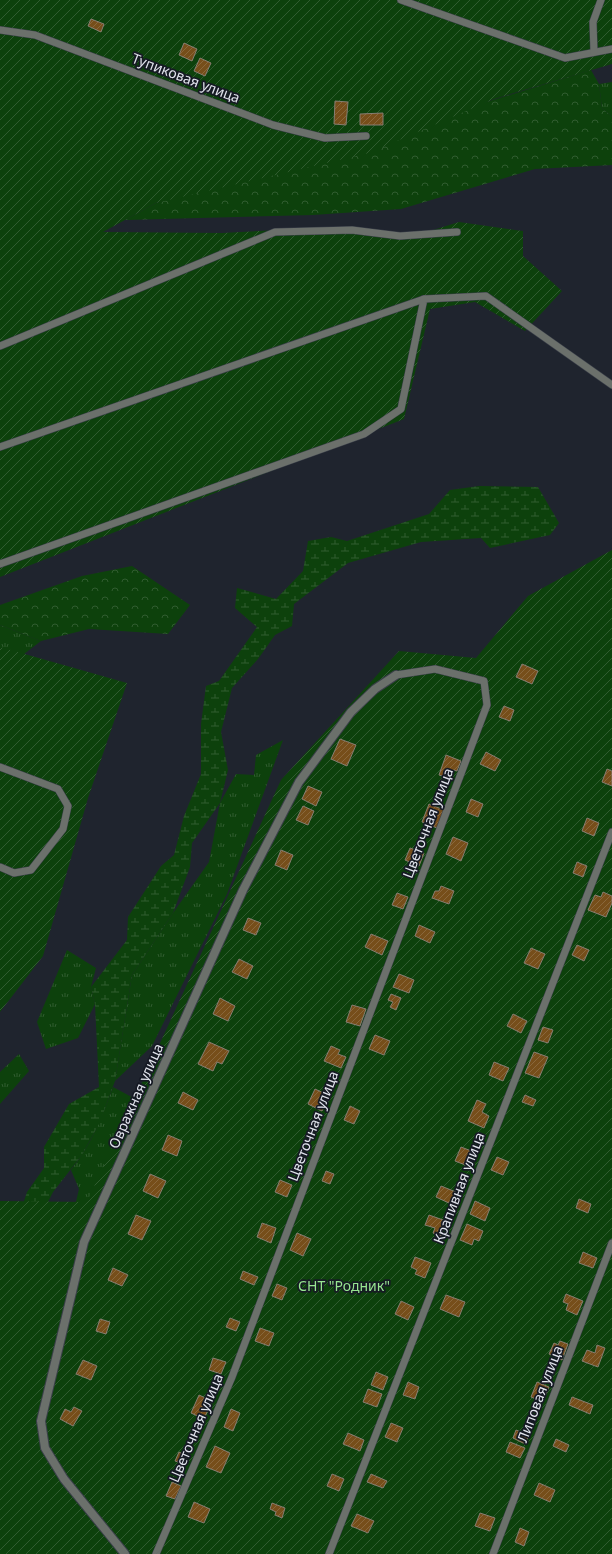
<svg xmlns="http://www.w3.org/2000/svg" width="612" height="1554" viewBox="0 0 612 1554" font-family="'Noto Sans',sans-serif">
  <defs>
    <pattern id="grass-tufts" width="24" height="20" patternUnits="userSpaceOnUse"><rect width="24" height="20" fill="#0d410c"/><path d="M3 7l-1-3M5 7V3M7 7l1-3M15 17l-1-3M17 17v-4M19 17l1-3" fill="none" stroke="#305c30"/></pattern>
    <pattern id="forest-crowns" width="20" height="18" patternUnits="userSpaceOnUse"><rect width="20" height="18" fill="#0d410c"/><path d="M2 6a3 3 0 1 1 6 0M12 15a3 3 0 1 1 6 0" fill="none" stroke="#305c30"/></pattern>
    <pattern id="wetland-marsh" width="20" height="14" patternUnits="userSpaceOnUse"><rect width="20" height="14" fill="#0d410c"/><path d="M1 5h8M5 5V1M11 12h8M15 12V8" fill="none" stroke="#305c30"/></pattern>
    <pattern id="garden-furrows" width="10" height="10" patternUnits="userSpaceOnUse"><rect width="10" height="10" fill="#0d410c"/><path d="M-1 1l2-2M0 10L10 0M9 11l2-2" fill="none" stroke="#305c30"/></pattern>
    <pattern id="building-hatch" width="6" height="6" patternUnits="userSpaceOnUse"><rect width="6" height="6" fill="#764e1a"/><path d="M-1 1l2-2M0 6l6-6M5 7l2-2" fill="none" stroke="#89673c"/></pattern>
  </defs>
  <rect width="100%" height="100%" fill="#1f242e"/>
  <g fill="url(#grass-tufts)">
    <path d="M612,82V117L602,108L599,84Z"/>
    <path d="M0,625L41,641L15,661L0,658Z"/>
    <path d="M283,740L227,894L152,1046L115,1081L132,975L173,913L209,862L220,803L236,774L254,775L256,755Z"/>
    <path d="M67,950L96,968L91,987L95,1004L78,1038L46,1049L37,1022Z"/>
    <path d="M19,1054L29,1071L0,1104V1072Z"/>
    <path d="M113,1087L141,1102L78,1234L75,1206L79,1189L71,1170C91,1145 102,1117 113,1087Z"/>
  </g>
  <g fill="url(#forest-crowns)">
    <path d="M591,70L599,84L602,108L612,117V165L535,169L401,209L313,215L125,220L156,203Z"/>
    <path d="M132,566L190,605L168,634L89,629L41,641L0,625V605L82,576Z"/>
  </g>
  <path fill="url(#wetland-marsh)" d="M479,486L538,487L559,523L550,535L490,548L481,538L421,542L348,563L294,604L292,626L275,635L258,659L232,688L221,732L228,770L220,803L192,843L190,867L173,913L132,975L115,1081L100,1122L82,1155L53,1192L36,1226L16,1225L27,1192L44,1168V1147L69,1104L99,1087L95,1004L91,987L127,940L128,917L161,866L174,855L184,816L201,774V724L206,686L219,681L257,627L235,608L237,588L276,599L303,571L308,541L331,537L347,541L429,514L450,490Z"/>
  <g fill="url(#garden-furrows)">
    <path d="M0,0H612V64L494,99L369,153L156,203L103,232L222,233L298,229L417,235L459,222L523,231V256L562,291L525,331L475,302L430,309L404,419L0,577Z"/>
    <path d="M612,550V1554H0V1201L87,1202L281,780L399,651L476,658L528,596Z"/>
    <path d="M0,647L127,683L88,798L43,956L0,1012Z"/>
  </g>
  <g fill="url(#building-hatch)" stroke="#877d72">
    <path d="M91,19L104,24L101,32L88,26Z"/>
    <path d="M184,43L197,49L192,61L179,55Z"/>
    <path d="M200,58L211,63L205,76L194,71Z"/>
    <path d="M335,101L348,102L346,125L334,124Z"/>
    <path d="M383,113V125H360V114Z"/>
    <path d="M522,664L538,671L532,684L516,677Z"/>
    <path d="M504,706L514,710L510,721L499,717Z"/>
    <path d="M340,739L356,745L347,766L331,759Z"/>
    <path d="M486,752L501,760L495,771L480,764Z"/>
    <path d="M446,755L461,761L457,771L453,770L449,778L439,775Z"/>
    <path d="M607,769L612,771V786L602,782Z"/>
    <path d="M308,786L322,792L316,806L302,799Z"/>
    <path d="M471,799L483,804L478,817L466,812Z"/>
    <path d="M429,804L444,810L437,828L422,822Z"/>
    <path d="M303,806L314,811L308,825L296,820Z"/>
    <path d="M587,818L599,823L594,836L582,831Z"/>
    <path d="M453,837L468,843L461,861L446,854Z"/>
    <path d="M410,848L424,853L419,866L405,860Z"/>
    <path d="M281,850L293,855L287,870L275,865Z"/>
    <path d="M577,862L587,866L583,877L573,873Z"/>
    <path d="M441,886L454,891L449,904L432,898L435,891H439Z"/>
    <path d="M603,892L612,896V903L606,917L588,910L595,895L601,897Z"/>
    <path d="M397,893L408,897L403,909L392,905Z"/>
    <path d="M248,918L261,923L256,935L243,930Z"/>
    <path d="M419,925L435,932L430,943L415,936Z"/>
    <path d="M371,934L388,941L382,955L365,947Z"/>
    <path d="M577,945L589,950L584,961L572,955Z"/>
    <path d="M531,948L545,954L538,969L524,963Z"/>
    <path d="M239,959L253,966L247,979L232,972Z"/>
    <path d="M399,974L414,980L409,993L393,987Z"/>
    <path d="M391,994L401,998L396,1010L390,1007L393,1002L388,1000Z"/>
    <path d="M220,998L235,1006L228,1021L213,1014Z"/>
    <path d="M352,1005L366,1009L360,1026L346,1022Z"/>
    <path d="M513,1014L527,1021L521,1033L507,1026Z"/>
    <path d="M543,1027L553,1030L548,1043L538,1040Z"/>
    <path d="M375,1035L390,1041L384,1055L369,1049Z"/>
    <path d="M209,1042L229,1051L222,1064L217,1062L213,1071L198,1064Z"/>
    <path d="M331,1046L340,1050L338,1054L346,1057L341,1068L324,1061Z"/>
    <path d="M534,1052L548,1057L539,1078L525,1073Z"/>
    <path d="M494,1062L509,1068L503,1081L489,1075Z"/>
    <path d="M315,1089L330,1096L322,1111L308,1104Z"/>
    <path d="M183,1092L198,1100L193,1110L178,1103Z"/>
    <path d="M525,1095L536,1100L533,1106L522,1102Z"/>
    <path d="M477,1100L486,1104L482,1112L489,1116L484,1128L468,1121Z"/>
    <path d="M350,1106L360,1111L354,1124L344,1120Z"/>
    <path d="M168,1135L182,1141L177,1156L162,1150Z"/>
    <path d="M461,1147L474,1152L468,1166L455,1161Z"/>
    <path d="M497,1157L509,1162L503,1175L491,1170Z"/>
    <path d="M326,1171L334,1174L330,1184L322,1181Z"/>
    <path d="M150,1174L166,1181L158,1198L143,1191Z"/>
    <path d="M280,1180L292,1185L287,1197L275,1192Z"/>
    <path d="M441,1186L456,1192L451,1204L436,1197Z"/>
    <path d="M579,1199L591,1204L588,1213L576,1208Z"/>
    <path d="M475,1201L490,1208L485,1221L470,1214Z"/>
    <path d="M136,1215L151,1221L142,1240L128,1234Z"/>
    <path d="M429,1215L446,1221L441,1236L433,1233L435,1228L425,1225Z"/>
    <path d="M262,1223L276,1228L271,1243L257,1237Z"/>
    <path d="M467,1224L483,1231L479,1241L474,1239L472,1245L460,1240Z"/>
    <path d="M297,1233L311,1239L303,1256L290,1250Z"/>
    <path d="M583,1252L597,1258L593,1268L579,1263Z"/>
    <path d="M415,1257L431,1263L425,1278L415,1274L417,1270L411,1267Z"/>
    <path d="M113,1268L128,1275L122,1286L108,1280Z"/>
    <path d="M243,1271L258,1277L254,1285L240,1279Z"/>
    <path d="M277,1284L287,1288L282,1300L272,1296Z"/>
    <path d="M566,1294L583,1301L577,1315L566,1310L568,1304L563,1302Z"/>
    <path d="M446,1295L465,1302L459,1317L440,1309Z"/>
    <path d="M401,1301L414,1307L408,1320L395,1314Z"/>
    <path d="M230,1318L240,1322L236,1331L226,1327Z"/>
    <path d="M100,1319L110,1322L106,1334L96,1331Z"/>
    <path d="M260,1328L274,1333L269,1346L255,1341Z"/>
    <path d="M560,1341L568,1344L562,1360L549,1354L554,1343L558,1345Z"/>
    <path d="M597,1345L605,1348L598,1367L582,1361L587,1350L595,1353Z"/>
    <path d="M213,1358L226,1362L221,1374L209,1370Z"/>
    <path d="M83,1360L97,1366L91,1380L76,1374Z"/>
    <path d="M376,1372L388,1377L383,1390L371,1385Z"/>
    <path d="M408,1382L419,1387L415,1399L403,1395Z"/>
    <path d="M537,1382L549,1387L543,1402L531,1397Z"/>
    <path d="M368,1389L382,1394L377,1407L363,1402Z"/>
    <path d="M199,1395L212,1401L204,1419L191,1413Z"/>
    <path d="M572,1397L593,1405L590,1414L569,1405Z"/>
    <path d="M74,1407L82,1411L73,1426L60,1419L65,1409L71,1412Z"/>
    <path d="M231,1409L240,1413L233,1431L224,1427Z"/>
    <path d="M391,1423L403,1428L397,1442L385,1437Z"/>
    <path d="M516,1430L529,1435L525,1444L513,1438Z"/>
    <path d="M348,1433L364,1440L360,1451L343,1444Z"/>
    <path d="M556,1439L569,1445L566,1452L553,1446Z"/>
    <path d="M510,1442L525,1448L520,1458L506,1452Z"/>
    <path d="M215,1446L230,1453L221,1473L206,1467Z"/>
    <path d="M179,1452L187,1456L184,1464L175,1461Z"/>
    <path d="M332,1474L344,1479L339,1491L327,1486Z"/>
    <path d="M371,1474L387,1481L383,1488L367,1482Z"/>
    <path d="M172,1482L181,1486L175,1499L166,1496Z"/>
    <path d="M539,1483L555,1490L550,1502L534,1495Z"/>
    <path d="M194,1502L210,1509L204,1523L188,1517Z"/>
    <path d="M272,1503L285,1508L282,1518L275,1515L276,1512L270,1509Z"/>
    <path d="M480,1513L495,1518L490,1531L475,1526Z"/>
    <path d="M357,1514L374,1521L368,1533L351,1526Z"/>
    <path d="M520,1528L529,1532L524,1546L515,1542Z"/>
  </g>
  <g fill="none" stroke-linecap="round" stroke-linejoin="round">
    <g stroke="#3a3f49" stroke-width="8">
      <g id="lane">
        <path d="M401,0L565,58L612,49"/>
        <path d="M0,30L35,35L273,125L325,138L366,136"/>
        <path d="M594,52L593,22L601,0"/>
        <path d="M0,346L275,232L352,230L400,236L457,232"/>
        <path d="M0,447L424,299"/>
        <path d="M0,564L364,434L401,409L424,299L486,296L612,385"/>
        <path d="M0,767L58,789L68,806L63,829L31,870L14,873L0,867"/>
        <path d="M156,1554L232,1377L487,705L484,681L435,669L396,675"/>
        <path d="M329,1554L612,832"/>
        <path d="M493,1554L612,1243"/>
      </g>
    </g>
    <g stroke="#3a3f49" stroke-width="10">
      <path id="street" d="M125,1554L64,1479L45,1448L41,1421L84,1242L243,890L299,782L351,712L375,689L396,675"/>
    </g>
    <use href="#lane" stroke="#6b706b" stroke-width="7"/>
    <use href="#street" stroke="#6b706b" stroke-width="8"/>
  </g>
  <g text-anchor="middle" stroke-width="3.5" stroke-linejoin="round" paint-order="stroke">
    <g font-size="14" fill="#e2e5ed" stroke="#161a24">
      <text transform="translate(186 78) rotate(21)" y="5">Тупиковая улица</text>
      <text transform="translate(428 823) rotate(-69)" y="5">Цветочная улица</text>
      <text transform="translate(136 1096) rotate(-66)" y="5">Овражная улица</text>
      <text transform="translate(313 1126) rotate(-69)" y="5">Цветочная улица</text>
      <text transform="translate(459 1188) rotate(-69)" y="5">Крапивная улица</text>
      <text transform="translate(540 1394) rotate(-69)" y="5">Липовая улица</text>
      <text transform="translate(196 1428) rotate(-67)" y="5">Цветочная улица</text>
    </g>
    <g font-size="14" fill="#97e591" stroke="#161a24">
      <text x="344" y="1291">СНТ "Родник"</text>
    </g>
  </g>
</svg>
